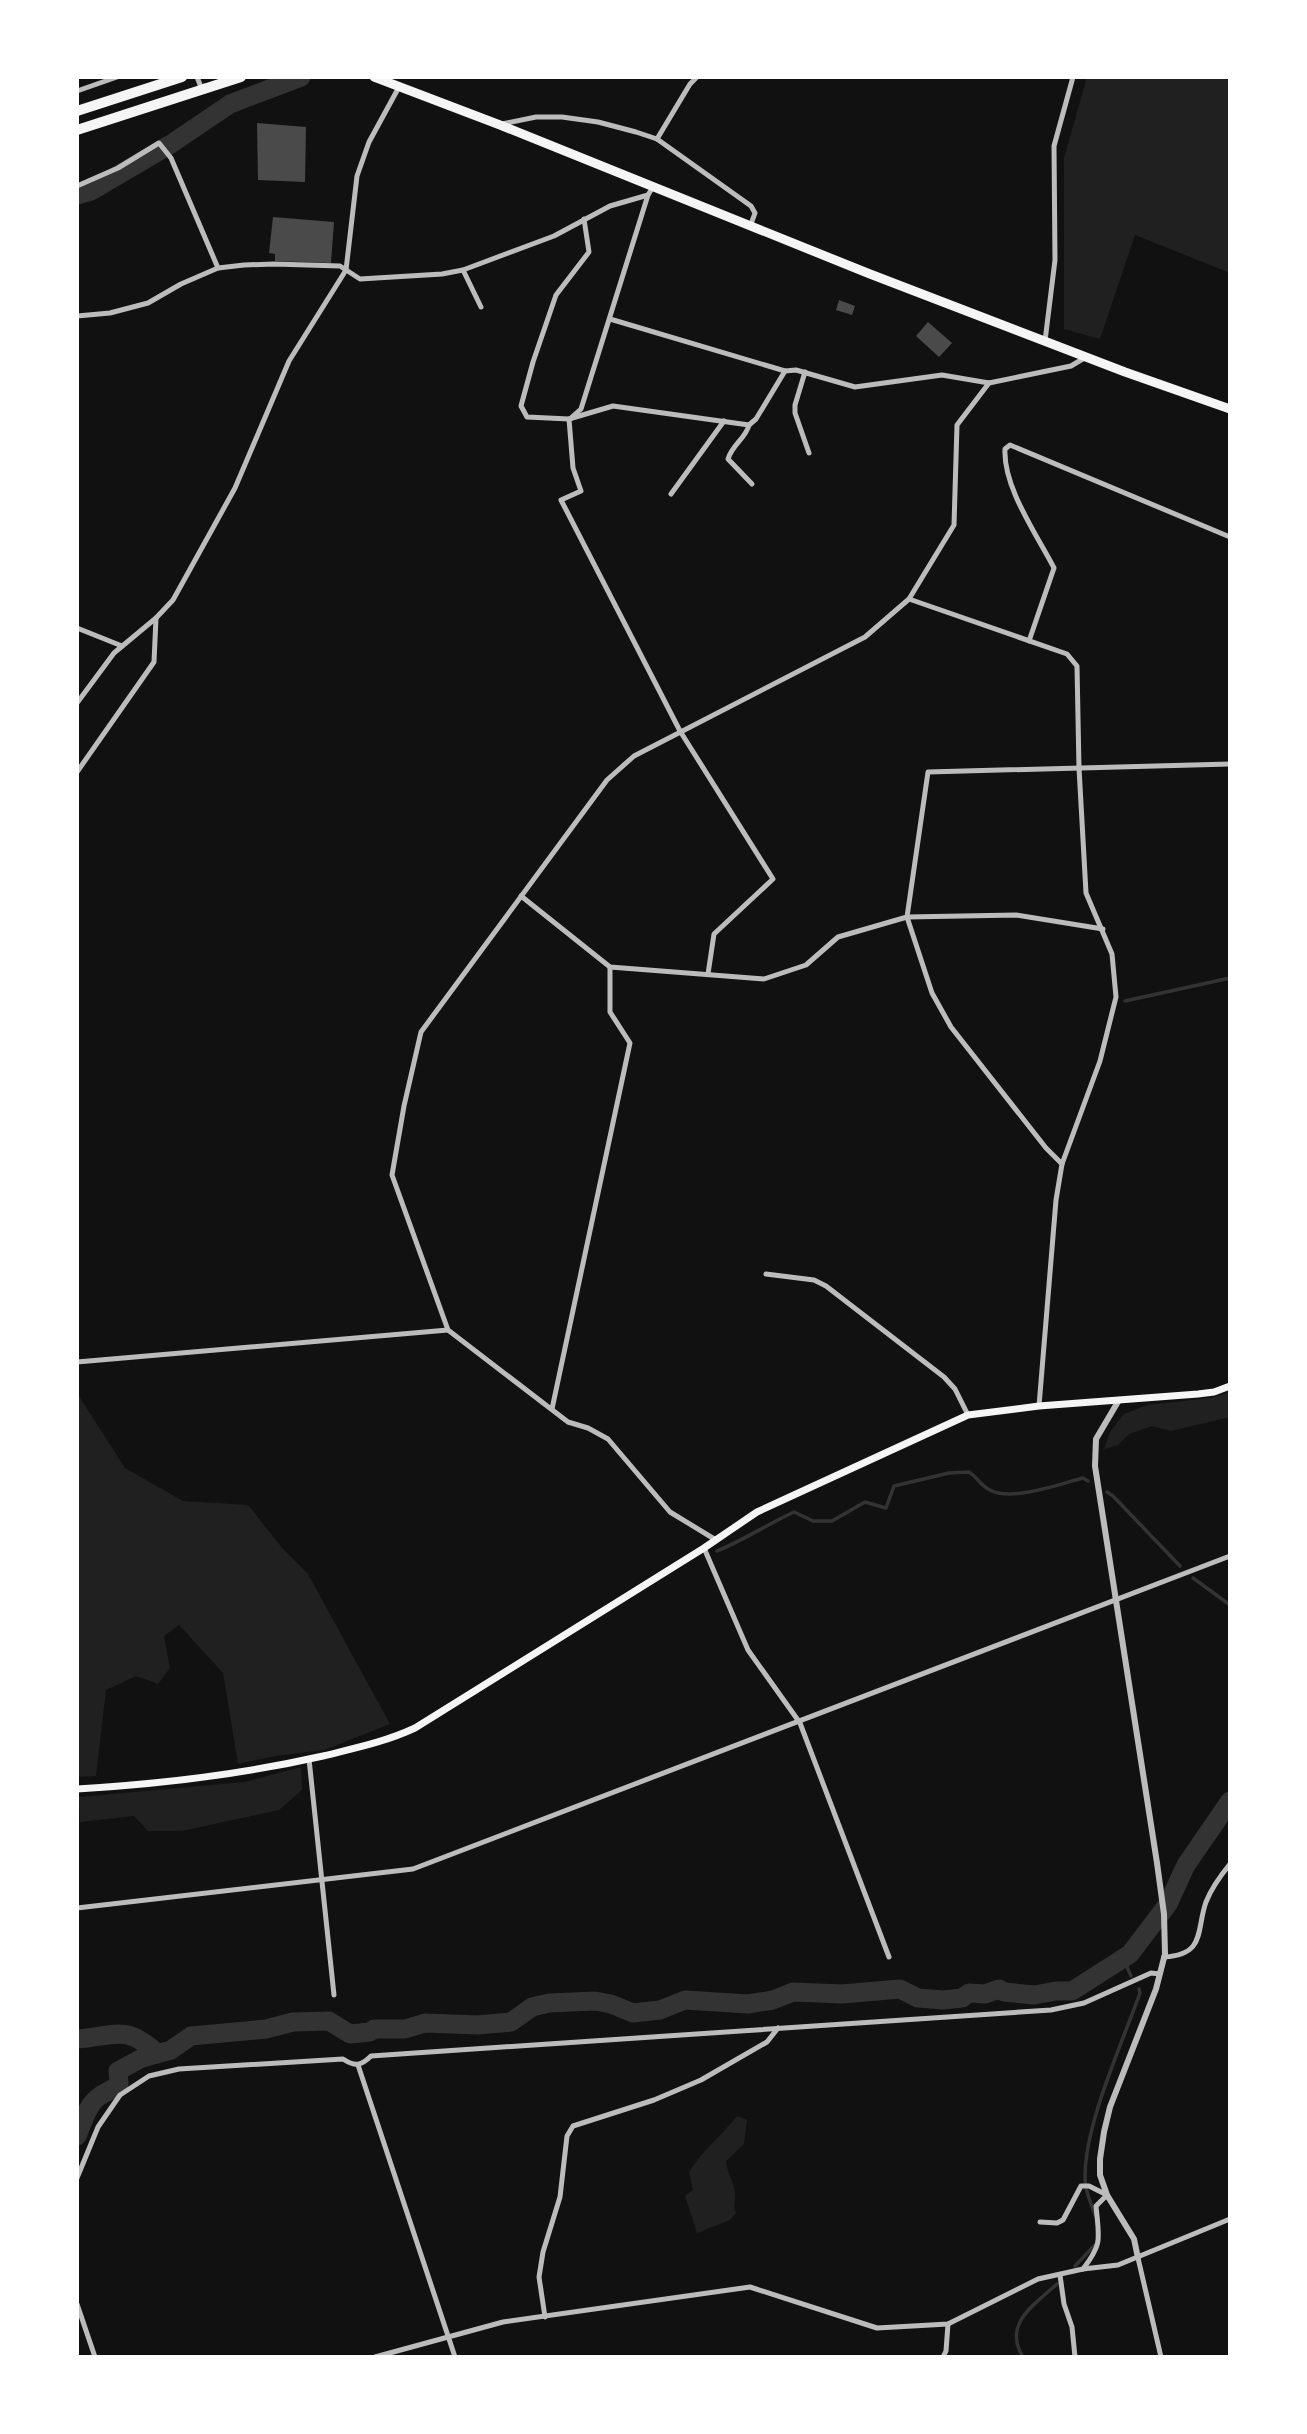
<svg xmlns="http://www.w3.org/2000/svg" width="1307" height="2434" viewBox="0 0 1307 2434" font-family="'Golos Text',sans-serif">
  <rect width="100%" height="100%" fill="#111"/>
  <g fill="#202020">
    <path d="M1087,77H1230V273L1135,235L1100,339L1064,329V158Z"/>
    <path d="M1230,1392V1417L1171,1431L1152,1426L1129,1434L1118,1445L1104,1449L1110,1432L1124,1414L1147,1405L1211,1398Z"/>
    <path d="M77,1393L125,1468L183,1501L248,1505L283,1549L308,1574L390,1724L324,1750L275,1756L238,1764L223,1673L179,1625L164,1636L170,1668L158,1684L136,1676L106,1690L96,1776L77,1777Z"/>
    <path d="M301,1767L302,1790L279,1810L182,1831H148L134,1816L80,1822L79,1797L245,1782Z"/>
    <path d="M737,2116L747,2120L744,2144L726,2161C727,2173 736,2186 735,2196C735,2203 733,2206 736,2213L730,2220L697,2233L685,2196L693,2190L689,2172C702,2151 721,2136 737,2116Z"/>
  </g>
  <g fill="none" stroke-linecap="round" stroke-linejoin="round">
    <g stroke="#333" stroke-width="3.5">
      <path d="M1125,1001L1230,978"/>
      <path d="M1107,1492L1113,1496L1180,1566"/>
      <path d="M717,1551C744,1540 768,1524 794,1512L813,1521H832L865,1502L886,1508L894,1486L949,1473L969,1472C977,1477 981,1486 990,1490C1011,1502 1059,1484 1083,1478L1088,1481"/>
      <path d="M1193,1578L1230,1605"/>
      <path d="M1130,1954L1127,1967L1131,1976"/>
      <path d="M1095,2215C1091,2203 1085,2191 1085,2179C1084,2125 1122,2044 1140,1993L1139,1989"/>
      <path d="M1075,2266L1095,2245"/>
      <path d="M1023,2357C1002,2324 1035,2304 1057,2284"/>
    </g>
    <g stroke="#333" stroke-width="19">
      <path d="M77,195L91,191L171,144L230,104L301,77"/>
      <path d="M77,2039C115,2036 125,2024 157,2053"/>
      <path d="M77,2136C83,2123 87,2104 100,2096C107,2091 111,2091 119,2084L118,2071L142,2058L171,2050L191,2036L266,2029L293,2022L329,2021L350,2034L370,2032L374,2029H405L425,2023L478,2025L511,2022L532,2007L549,2003L595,2001L611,2004L633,2013L660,2010L685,2000L748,2004L773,2000L793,1992L842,1994L900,1989L918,1998L943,2000L962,1998L969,1993L985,1994L999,1989L1004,1992L1034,1995L1056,1991H1072L1130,1954L1168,1904L1186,1865L1230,1801"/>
    </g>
  </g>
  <g fill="#4a4a4a">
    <path d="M257,123L306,127L305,182L258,180Z"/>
    <path d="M273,217L334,222L331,263L275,261V254L269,253Z"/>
    <path d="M839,300L855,306L852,315L836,310Z"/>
    <path d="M928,322L952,343L939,357L916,336Z"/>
  </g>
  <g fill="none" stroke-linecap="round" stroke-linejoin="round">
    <g stroke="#bcbcbc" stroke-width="5">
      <path d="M197,77L201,87L204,86"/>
      <path d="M77,91L117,77"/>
      <path d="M502,124L536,117H562L598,122L636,132L657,139L751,206L755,213L751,224"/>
      <path d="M657,139L690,84L697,77"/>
      <path d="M77,186L118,168L159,143L171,158L218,268"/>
      <path d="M584,219L589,252L556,295L533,362L521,406L527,417L569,419L613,406L749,425L756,419L785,371L796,370L855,387L942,375L989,383L1071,366L1086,357"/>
      <path d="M463,270L481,307"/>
      <path d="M77,316L110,313L148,303L181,284L218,268L244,265L274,264L340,266L360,279L442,274L463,270L554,236L610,206L648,195L653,187"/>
      <path d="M610,319L785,371"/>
      <path d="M1045,341L1055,260L1054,146L1073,77"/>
      <path d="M805,372L795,405V413L809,453"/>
      <path d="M572,417L581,409L648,195"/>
      <path d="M569,419L573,468L581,491L561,500L680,731L773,879L714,934L708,974"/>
      <path d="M749,425C746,438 732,445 728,459L752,484"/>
      <path d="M671,494L724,421"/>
      <path d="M909,599L1067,654L1077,666L1079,768L1086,893L1112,954L1116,997L1100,1061L1062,1164L1056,1200L1039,1406"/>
      <path d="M77,628L122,646"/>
      <path d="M1029,641L1054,568C1037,535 1003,487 1005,449L1010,445L1230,537"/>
      <path d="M77,703L114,653L156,618L173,600L235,488L289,361L346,270L357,176L369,142L399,87"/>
      <path d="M77,772L154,662L156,618"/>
      <path d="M521,896L610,967L764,979L806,965L838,937L907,917L1016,915L1103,929"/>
      <path d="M1062,1164L1046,1148L951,1027L932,993L907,917L928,772L1230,764"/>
      <path d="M766,1274L814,1280L826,1286L944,1377L955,1389L968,1415"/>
      <path d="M77,1362L448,1330"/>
      <path d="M552,1409L630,1043L610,1012V967"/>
      <path d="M716,1540L670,1512L608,1439L588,1428L568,1422L448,1330L392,1175L404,1106L421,1032L607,780L634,756L865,637L909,599L954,525L957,425L989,383"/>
      <path d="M704,1548L748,1650L800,1723L889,1957"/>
      <path d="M309,1759L334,1995"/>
      <path d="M77,1908L413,1869L1230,1556"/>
      <path d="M1164,1957C1206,1955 1196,1930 1206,1902C1211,1889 1221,1875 1230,1864"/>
      <path d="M358,2065L455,2357"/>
      <path d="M77,2178L98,2127L120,2095L149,2076L179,2069L343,2059C355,2067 361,2066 371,2056L1051,2010L1084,2003L1151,1973L1160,1974"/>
      <path d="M1040,2222L1057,2223L1063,2220L1081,2186H1089L1107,2195L1096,2206C1099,2239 1103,2243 1083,2269"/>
      <path d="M1138,2258L1161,2357"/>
      <path d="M1060,2275L1064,2304L1072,2327L1075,2357"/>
      <path d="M77,2304L95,2357"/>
      <path d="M545,2317L539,2277L543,2252L560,2197L567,2136L573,2126L654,2100L701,2080L767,2042L778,2028"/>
      <path d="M375,2357L503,2322L750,2287L877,2328L948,2324L1038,2279L1083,2269L1118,2265L1230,2219"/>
      <path d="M943,2357L946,2351L948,2324"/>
    </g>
    <path stroke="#bcbcbc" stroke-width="6" d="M1119,1400L1096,1439L1095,1466L1157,1863L1164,1914L1165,1954L1156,1989L1110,2107L1104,2132L1100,2159V2175L1107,2195L1134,2239L1138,2258"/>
    <path stroke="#f5f5f5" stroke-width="7" d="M77,1789C162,1784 239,1775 323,1756C355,1748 385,1742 415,1728L704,1548L757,1512L968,1415L1039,1406L1198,1394L1214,1392L1230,1386"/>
    <path stroke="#f5f5f5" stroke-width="9" d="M374,77L500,125L870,274L1125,372L1230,409"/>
    <g stroke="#f5f5f5" stroke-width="10">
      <path d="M77,111L182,77"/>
      <path d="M77,130L241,77"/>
    </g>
  </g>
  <rect width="1307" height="2434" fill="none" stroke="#ffffff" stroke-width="158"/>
</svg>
